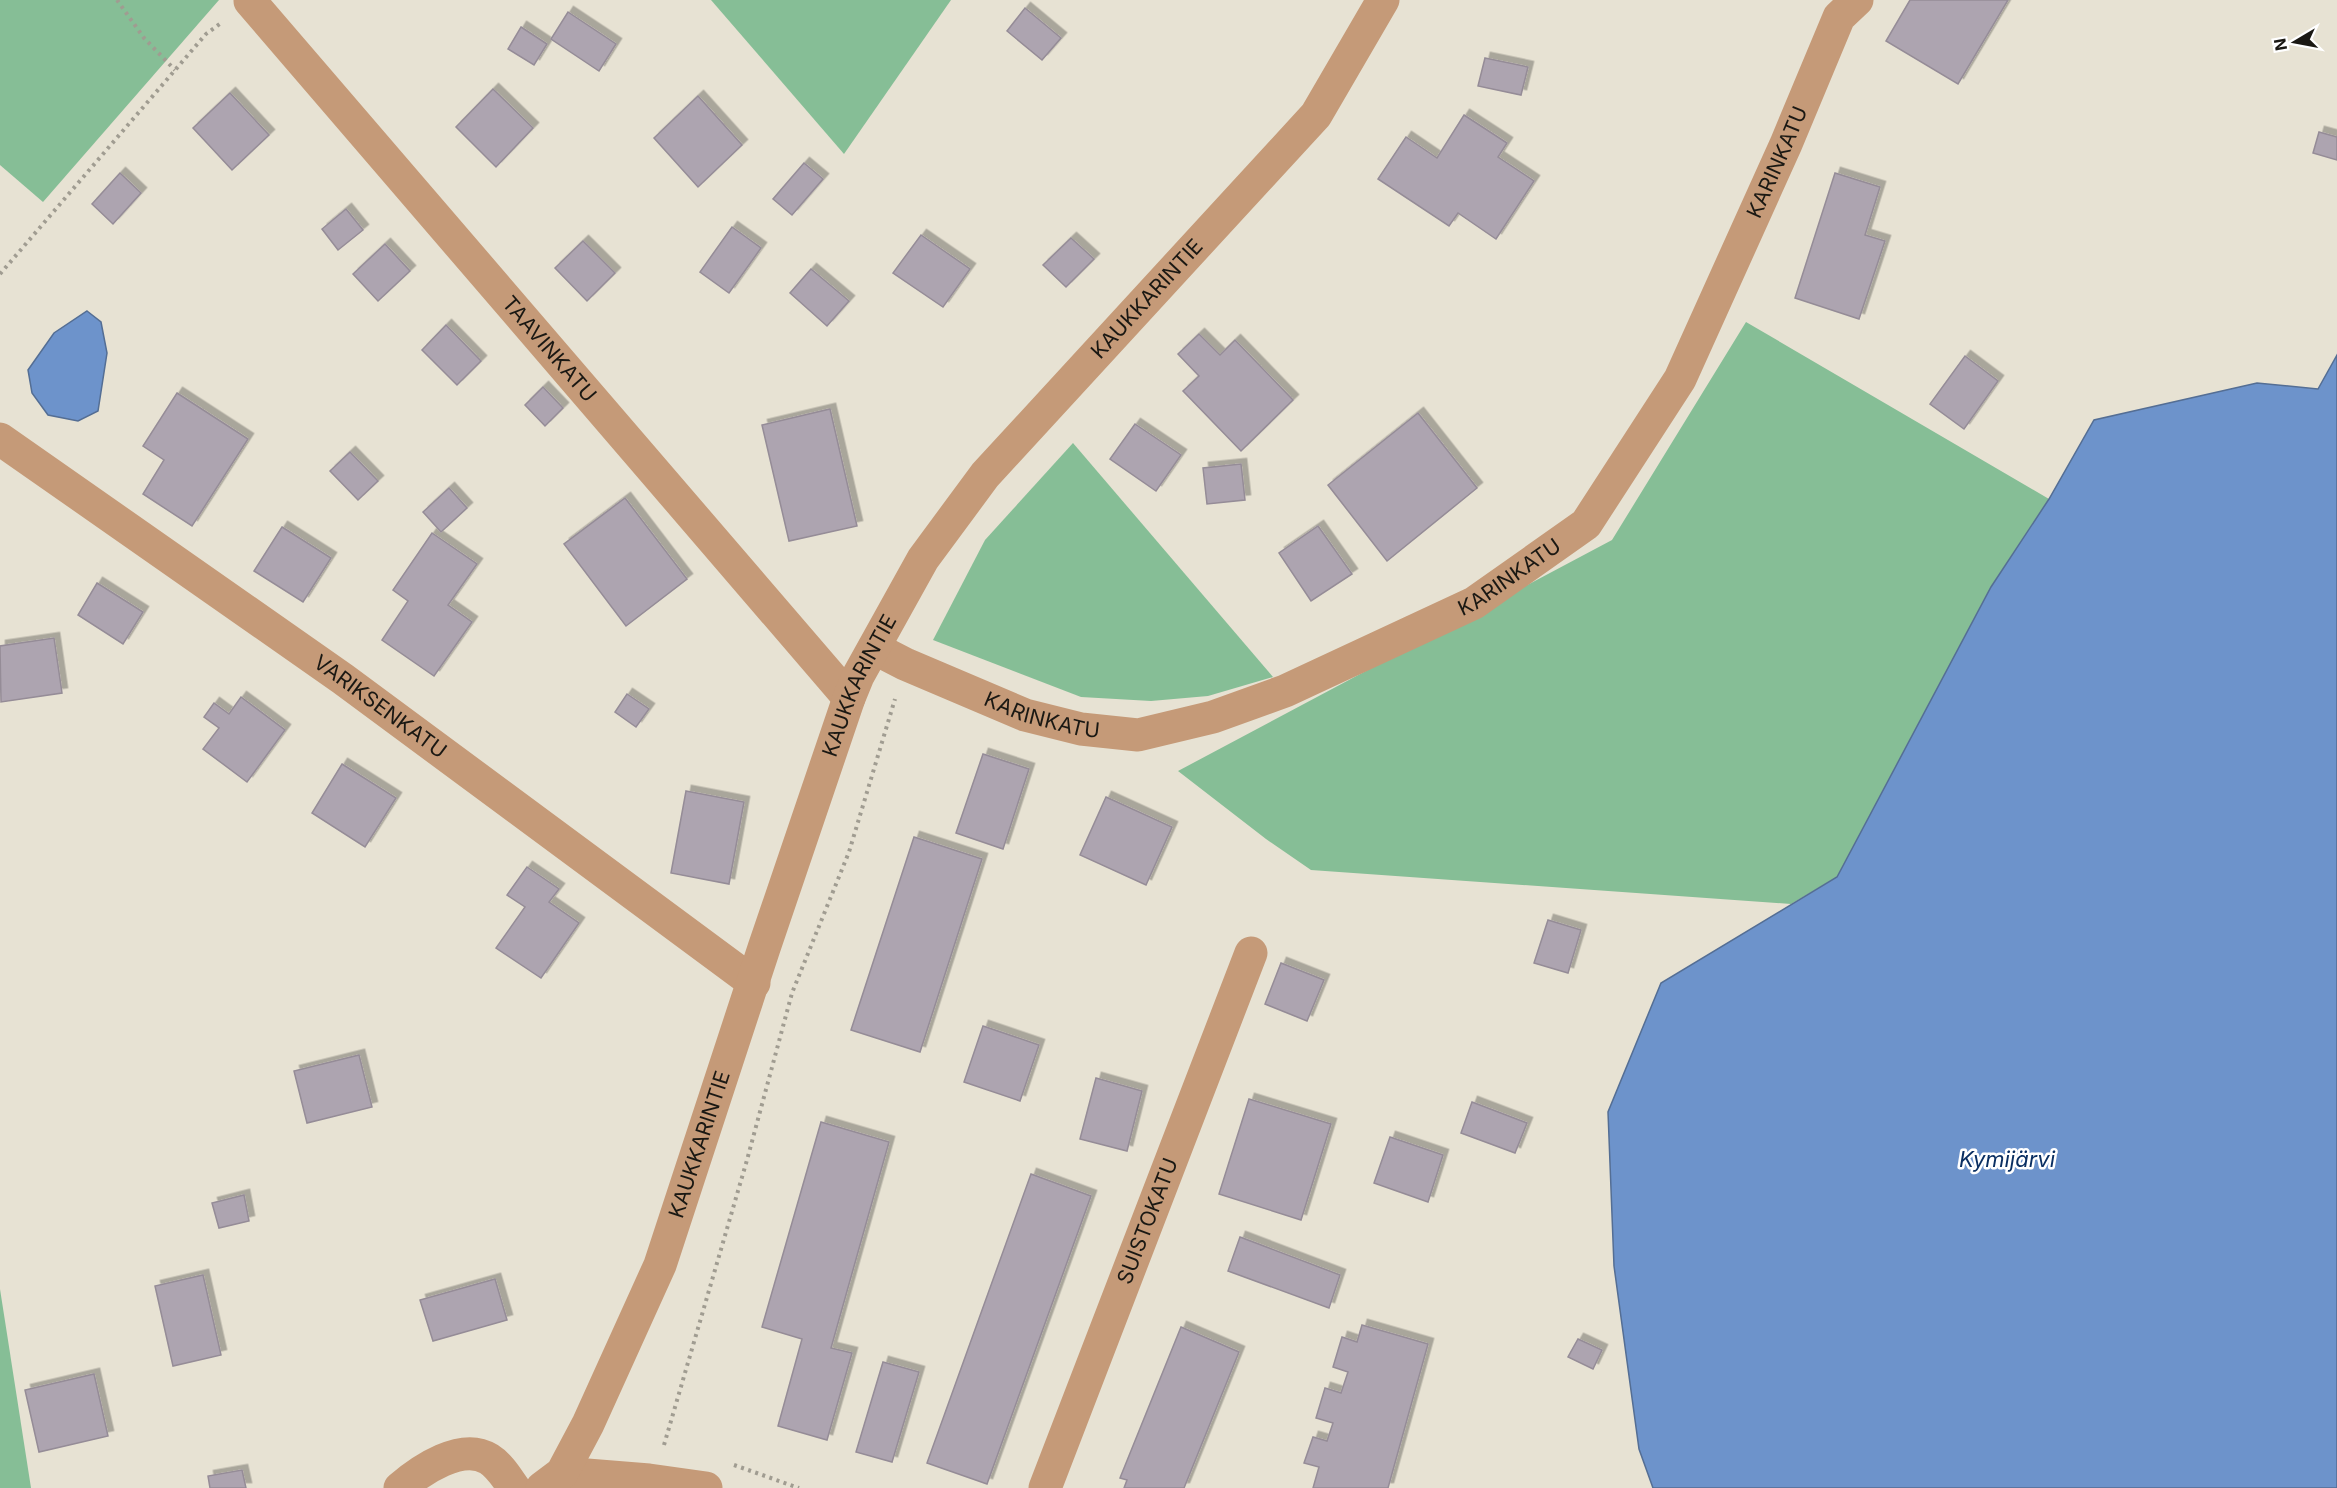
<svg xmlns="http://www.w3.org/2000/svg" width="2337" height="1488" viewBox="0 0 2337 1488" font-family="Inter,sans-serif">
  <defs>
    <filter id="shadow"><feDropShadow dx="5.5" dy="-5.5" stdDeviation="0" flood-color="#0004"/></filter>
  </defs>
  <rect width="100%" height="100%" fill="#e7e2d3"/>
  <g fill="#86be96">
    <path d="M0,0H219L43,202L0,165Z"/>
    <path d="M711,0H951L844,154Z"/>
    <path d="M1746,322L2049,499L1991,587L1837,877L1791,904L1311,870L1266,839L1178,771L1612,540Z"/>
    <path d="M1073,443L1273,677L1208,696L1151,701L1081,697L933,640L985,540Z"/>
    <path d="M0,1289L31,1488H0Z"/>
  </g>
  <g fill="#6d93cb" stroke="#546e94" stroke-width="1.5">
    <path d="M87,311L101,322L107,353L98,411L78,421L48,415L32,393L28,370L54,333Z"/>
    <path d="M2337,355V1488H1653L1639,1449L1614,1266L1608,1112L1661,983L1837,877L1991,587L2049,499L2094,420L2257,383L2318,389Z"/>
  </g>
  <g fill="#ada4b0" stroke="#958c97" stroke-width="1.5" filter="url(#shadow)">
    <path d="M1910,0H2008L1958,84L1886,41Z"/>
    <path d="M1025,8L1061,38L1042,60L1007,31Z"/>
    <path d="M568,12L616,44L599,71L551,39Z"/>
    <path d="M521,27L547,44L534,65L508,49Z"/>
    <path d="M1485,58L1528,67L1521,95L1478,86Z"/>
    <path d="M493,89L533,128L496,167L456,127Z"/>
    <path d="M230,93L269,135L232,170L193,128Z"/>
    <path d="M698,96L742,145L698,187L654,138Z"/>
    <path d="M1464,115L1507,143L1498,157L1534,181L1496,239L1458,213L1449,226L1378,179L1406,137L1437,158Z"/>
    <path d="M2319,132L2337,137V160L2313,153Z"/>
    <path d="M804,163L823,179L792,215L773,199Z"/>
    <path d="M120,173L141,193L113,224L92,204Z"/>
    <path d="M1835,173L1880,187L1865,235L1885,241L1859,319L1795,298Z"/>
    <path d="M346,209L363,230L338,250L322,229Z"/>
    <path d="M732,227L761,248L729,293L700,272Z"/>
    <path d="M921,235L970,269L943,307L893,273Z"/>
    <path d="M1071,238L1094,259L1066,287L1043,265Z"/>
    <path d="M583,241L615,273L587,301L555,268Z"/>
    <path d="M385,244L410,271L378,301L353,274Z"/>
    <path d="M811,269L849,301L827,326L790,293Z"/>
    <path d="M446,325L481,361L457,385L422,350Z"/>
    <path d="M1199,334L1220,355L1235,340L1293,400L1241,451L1183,391L1199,376L1178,354Z"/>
    <path d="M1965,356L1998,381L1964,429L1930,404Z"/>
    <path d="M543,387L563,408L545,426L525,405Z"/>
    <path d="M177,393L248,439L192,526L143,494L164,460L143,446Z"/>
    <path d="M830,409L857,526L789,541L762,425Z"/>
    <path d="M1418,413L1477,488L1387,561L1328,485Z"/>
    <path d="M1135,424L1181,455L1156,491L1110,459Z"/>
    <path d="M350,452L378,481L358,500L330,471Z"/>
    <path d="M1241,464L1245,500L1207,504L1203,468Z"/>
    <path d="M449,488L467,508L441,532L423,512Z"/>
    <path d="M625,498L687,579L626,626L564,544Z"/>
    <path d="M1318,526L1352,574L1311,601L1279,553Z"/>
    <path d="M282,527L331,558L303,602L254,571Z"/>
    <path d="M432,533L477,564L448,605L472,622L434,676L382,640L408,601L393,590Z"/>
    <path d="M97,583L143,612L123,644L78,615Z"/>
    <path d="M54,638L62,693L1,702L0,646Z"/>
    <path d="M627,694L649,709L636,727L615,712Z"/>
    <path d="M241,697L285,730L247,782L203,749L219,728L204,717L214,703L229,714Z"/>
    <path d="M983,754L1029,769L1003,849L956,833Z"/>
    <path d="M342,764L396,798L365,847L312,813Z"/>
    <path d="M686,791L744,802L729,884L671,873Z"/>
    <path d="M1106,797L1172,827L1146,885L1080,855Z"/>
    <path d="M914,837L982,859L920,1052L851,1030Z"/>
    <path d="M527,867L559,889L549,902L579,923L541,978L496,948L525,907L507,895Z"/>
    <path d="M1548,920L1581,930L1568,973L1534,963Z"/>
    <path d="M1281,963L1324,980L1307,1021L1265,1004Z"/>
    <path d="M983,1026L1039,1045L1020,1101L964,1082Z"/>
    <path d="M359,1055L372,1107L307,1123L294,1071Z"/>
    <path d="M1096,1078L1142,1091L1127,1151L1080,1139Z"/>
    <path d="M1249,1099L1331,1124L1301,1220L1219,1194Z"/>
    <path d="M1472,1102L1527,1123L1515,1153L1461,1133Z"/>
    <path d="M821,1122L889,1142L831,1348L852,1353L827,1440L778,1426L802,1339L762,1327Z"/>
    <path d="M1390,1137L1443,1155L1428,1202L1374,1183Z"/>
    <path d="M1031,1174L1091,1196L987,1484L927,1463Z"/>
    <path d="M244,1195L249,1221L219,1228L212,1203Z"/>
    <path d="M1240,1237L1340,1275L1329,1308L1228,1271Z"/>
    <path d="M203,1275L221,1355L173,1366L155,1286Z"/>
    <path d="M495,1279L507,1320L433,1341L420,1300Z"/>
    <path d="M1362,1325L1428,1344L1388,1488H1313L1319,1467L1304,1463L1313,1437L1327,1441L1333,1423L1316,1418L1325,1388L1341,1393L1348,1372L1333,1367L1342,1337L1357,1342Z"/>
    <path d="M1181,1327L1239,1352L1184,1488H1124L1127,1480L1120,1478Z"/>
    <path d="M1578,1339L1602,1350L1593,1369L1568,1357Z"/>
    <path d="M883,1362L919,1372L892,1462L856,1452Z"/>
    <path d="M94,1374L108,1436L39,1452L25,1390Z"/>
    <path d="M242,1470L246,1488H210L208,1476Z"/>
  </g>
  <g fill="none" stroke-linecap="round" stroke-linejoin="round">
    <g stroke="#a09c91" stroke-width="4" stroke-dasharray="3 4.5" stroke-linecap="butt">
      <path d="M117,0L144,38L175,70"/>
      <path d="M0,274L206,34L221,23"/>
      <path d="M664,1445L747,1160L792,993L849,852L895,699"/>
      <path d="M734,1465L799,1488"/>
    </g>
    <g stroke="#c59a78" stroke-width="33">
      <path id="s1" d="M250,1L849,698"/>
      <path id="s2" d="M0,439L343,679L754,983"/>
      <path id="s3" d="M874,648L905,664L1025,715L1081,729L1138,735L1213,717L1285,691L1474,603L1586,524L1680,379L1786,144L1839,17L1857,0"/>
      <path d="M562,1473L649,1480L706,1488"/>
      <path d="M400,1488C421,1470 462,1442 489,1459C500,1466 507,1478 514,1488"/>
      <path id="s4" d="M542,1488L562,1473L588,1424L660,1265L764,948L849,698L858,676L923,559L985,475L1316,115L1383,0"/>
      <path id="s5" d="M1045,1488L1251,953"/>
    </g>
  </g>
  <g text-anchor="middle" stroke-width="5" stroke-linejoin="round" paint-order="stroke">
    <g font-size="21" fill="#1a1813" stroke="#fff">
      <text dy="7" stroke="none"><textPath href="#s3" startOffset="1190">KARINKATU</textPath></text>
      <text dy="7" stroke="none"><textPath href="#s4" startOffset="1354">KAUKKARINTIE</textPath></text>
      <text dy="7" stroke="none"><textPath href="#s1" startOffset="459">TAAVINKATU</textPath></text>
      <text dy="7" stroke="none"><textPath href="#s3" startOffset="686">KARINKATU</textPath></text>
      <text dy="7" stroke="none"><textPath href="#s4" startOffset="868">KAUKKARINTIE</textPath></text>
      <text dy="7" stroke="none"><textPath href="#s2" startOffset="465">VARIKSENKATU</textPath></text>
      <text dy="7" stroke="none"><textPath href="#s3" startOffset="182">KARINKATU</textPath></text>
      <text dy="7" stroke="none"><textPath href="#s4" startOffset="382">KAUKKARINTIE</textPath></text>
      <text dy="7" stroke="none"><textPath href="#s5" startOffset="286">SUISTOKATU</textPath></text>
    </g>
    <g font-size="22" font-style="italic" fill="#0a2f62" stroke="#fff">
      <text x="2007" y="1167">Kymijärvi</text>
    </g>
  </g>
  <g transform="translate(2295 42) rotate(260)" stroke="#ffffff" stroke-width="4.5" paint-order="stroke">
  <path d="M0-4.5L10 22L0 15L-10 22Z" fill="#1a1813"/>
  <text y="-9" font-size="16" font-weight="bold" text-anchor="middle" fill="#1a1813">N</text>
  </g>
</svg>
